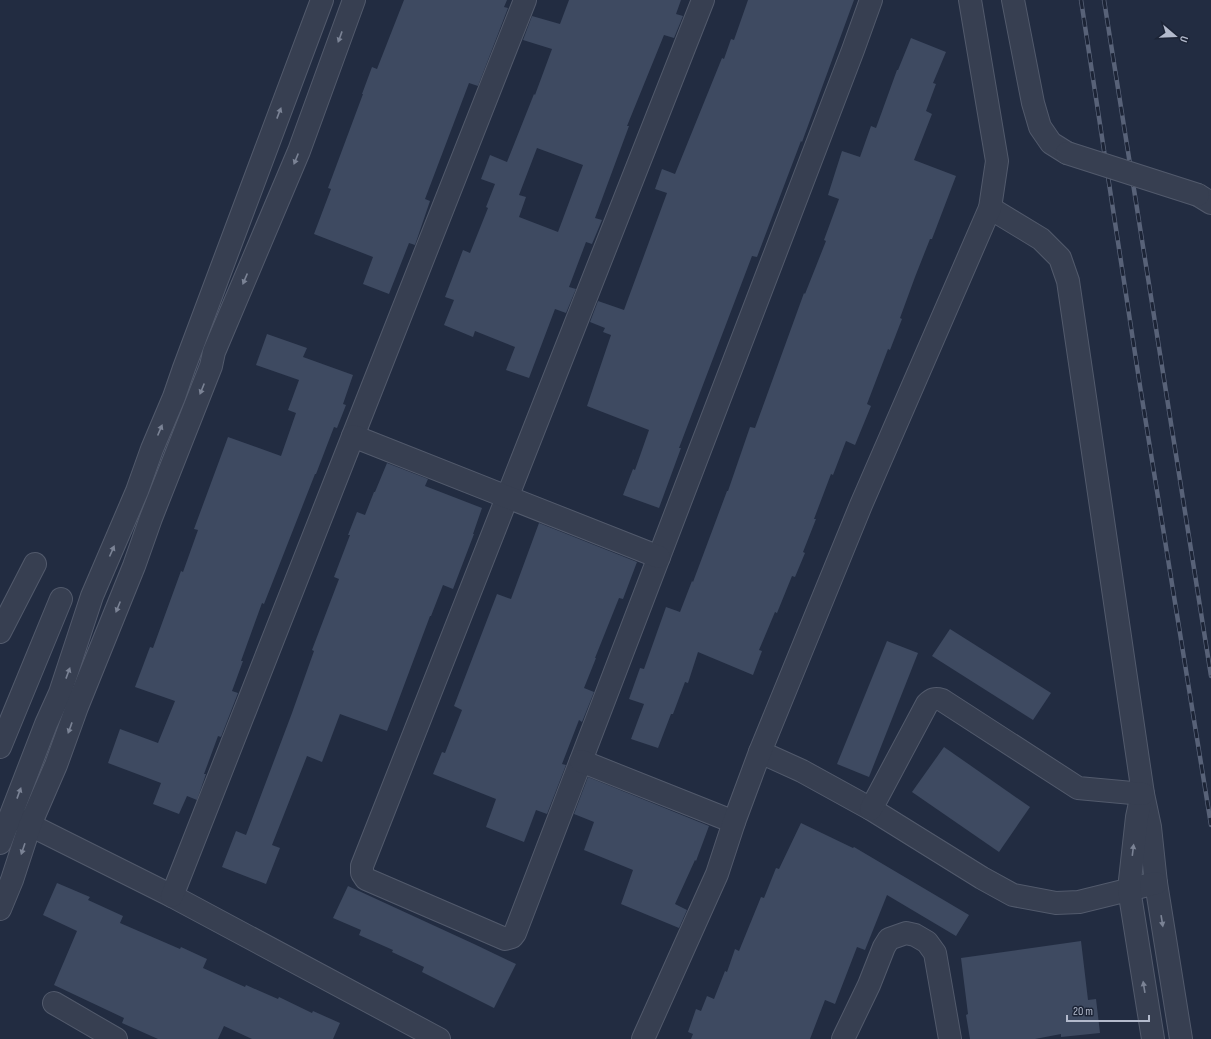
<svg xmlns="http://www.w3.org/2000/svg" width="1211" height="1039" viewBox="0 0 1211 1039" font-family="'Sofia Sans Condensed',sans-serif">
  <rect width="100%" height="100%" fill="#222c41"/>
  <g fill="#3e4a61" fill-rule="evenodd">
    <path d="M404,0H507L504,7L508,8L478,86L469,83L425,199L430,201L415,245L409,243L389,294L363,284L373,257L314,234L331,189L328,188L363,94H362L372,67L377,69Z"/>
    <path d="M569,0H681L676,14L683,16L674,38L664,35L627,126H629L595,218L602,220L592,244L586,242L569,287L576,289L566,313L555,309L529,378L506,370L515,347L475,331L473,337L444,325L454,300L445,297L463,250L470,253L488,208L486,207L495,184L481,179L490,155L507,162L534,94L535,95L552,49L523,40L532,16L560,24ZM537,148L583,165L558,232L519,217L526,197L519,195Z"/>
    <path d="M748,0H854L802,142L801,141L757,257L752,256L679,448H681L659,508L623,495L633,469L635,470L649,430L587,406L611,335L603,332L605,328L590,322L598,301L624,310L667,193L655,189L662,169L675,174L722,58L724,59L731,39L734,40Z"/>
    <path d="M911,38L946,52L933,83L936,84L926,111L932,114L914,160L956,176L932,239H930L915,277L900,318L902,319L890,350L888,349L867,404L871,406L855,445L846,441L833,475L831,474L814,519H816L803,552L805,553L795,577L792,576L777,613L775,612L759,650L762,651L753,675L698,652L688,683L685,682L673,714H671L658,748L631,739L644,704L629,699L640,668L644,669L666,607L680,612L692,581L693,582L727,491H728L750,427L755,428L804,293L805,294L826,241L824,240L839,199L828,195L842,151L860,157L871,126L876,128L897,70H898Z"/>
    <path d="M267,334L307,348L303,357L353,375L343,404L346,405L337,428L334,427L316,474H315L264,604L262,603L241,661H243L232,691L238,693L221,737L218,736L204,774H206L197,800L187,796L179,814L153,804L161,783L108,763L120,729L158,743L175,701L135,687L150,647L153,648L181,571L183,572L198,530L194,529L228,437L281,456L296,413L288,410L299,380L256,365Z"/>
    <path d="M387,463L428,479L425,486L482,508L473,534H474L453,589L443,585L431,616H430L387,731L340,714L322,762L307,756L272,845L280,848L266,884L222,867L236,831L246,835L292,713L314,651L312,650L339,579L334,577L350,535H348L357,512L365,515L374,492H375Z"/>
    <path d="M539,523L637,562L623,599L619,598L595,658H596L584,688L594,692L582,722L579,720L562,764L566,765L547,814L536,810L524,842L486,827L496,799L433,774L442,752L445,753L462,710L454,706L497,594L511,599Z"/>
    <path d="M950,629L1051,693L1033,720L932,656Z"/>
    <path d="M887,641L918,653L869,777L837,764Z"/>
    <path d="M944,747L1030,807L999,852L912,792Z"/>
    <path d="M588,777L709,826L696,861L695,860L675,904L687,910L679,928L621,904L633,870L584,850L594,822L574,814Z"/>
    <path d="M801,823L853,848L854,847L969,915L956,936L887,895L865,950L857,947L835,1004L825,1000L810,1039H691L693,1034L688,1032L696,1009L701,1011L707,996L714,999L725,971L727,972L735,949L739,951L761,897L764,898L776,868L779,869Z"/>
    <path d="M57,883L90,897L88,900L123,916L120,923L180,949L181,947L207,959L203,968L245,987L246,985L278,999L279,997L312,1013L313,1011L340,1023L333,1039H252L224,1026L218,1039H158L122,1023L124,1018L54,985L77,931L43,915Z"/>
    <path d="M348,886L474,944L516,964L494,1008L422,972L424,967L392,952L393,950L359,935L361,930L333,918Z"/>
    <path d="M1081,941L1088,1000L1096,999L1100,1033L1061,1037V1034L1035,1039H970L966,1015L968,1014L961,958Z"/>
  </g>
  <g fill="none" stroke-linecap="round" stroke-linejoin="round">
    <g stroke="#525a6c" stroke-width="24">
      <g id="street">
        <path d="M703,0L362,866V873L366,879L505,939L512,937L515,933L853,50L871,0"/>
        <path d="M1013,0L1033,103L1040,127L1051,143L1067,153"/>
        <path d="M1198,195L1211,203"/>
        <path d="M990,208L1041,239L1060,258L1068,281L1143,794L1150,827L1156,883L1181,1039"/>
        <path d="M353,436L525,0"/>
        <path d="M0,632L35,564"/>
        <path d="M0,747L61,599"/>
        <path d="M760,752L802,771L871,809L982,878L1013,895L1056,903L1079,902L1156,883"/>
        <path d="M581,761L734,822"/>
        <path d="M1140,803L1137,817L1129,889L1153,1039"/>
        <path d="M871,809L927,704C932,699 935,698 942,700L1078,788L1143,794"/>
        <path d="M18,819L172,896L439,1039"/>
        <path d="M0,843L46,724L60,693L92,596L137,491L152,449L174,397L184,368L322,0"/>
        <path d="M172,896L353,436L659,557"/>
        <path d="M0,909L12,880L30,825L56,765L77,707L134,566L151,518L211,366L214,352L299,151L354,0"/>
        <path d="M54,1003L116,1039"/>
        <path d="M643,1039L717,874L734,822L760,752L861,505L990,208L997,161L970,0"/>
        <path d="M843,1039L869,985L884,947L889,939L906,933L915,935L927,942L935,953L950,1039"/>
      </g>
    </g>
    <use href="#street" stroke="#373f51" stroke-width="22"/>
    <g stroke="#586278" stroke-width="4.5">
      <g id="rail">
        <path d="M1081,0L1140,386L1211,825"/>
        <path d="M1104,0L1211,676"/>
      </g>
    </g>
    <use href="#rail" stroke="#1c2436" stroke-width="3" stroke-dasharray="9" stroke-linecap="butt"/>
    <g stroke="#525a6c" stroke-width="24" stroke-linecap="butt">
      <path id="street-bridge" d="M1067,153L1198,195"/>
    </g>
    <use href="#street-bridge" stroke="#373f51" stroke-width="22"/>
  </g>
  <defs><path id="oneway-solid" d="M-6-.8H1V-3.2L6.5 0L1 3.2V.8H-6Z"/></defs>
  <g fill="#7b8395">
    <use href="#oneway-solid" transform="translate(340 37) rotate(110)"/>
    <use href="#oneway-solid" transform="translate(279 113) rotate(-69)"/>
    <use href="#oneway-solid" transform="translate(296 159) rotate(112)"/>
    <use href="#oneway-solid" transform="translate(245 279) rotate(113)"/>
    <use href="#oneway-solid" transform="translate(202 389) rotate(112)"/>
    <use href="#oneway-solid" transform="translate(160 430) rotate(-67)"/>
    <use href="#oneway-solid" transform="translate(112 551) rotate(-66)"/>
    <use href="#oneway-solid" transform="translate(118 607) rotate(112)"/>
    <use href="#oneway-solid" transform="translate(68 673) rotate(-70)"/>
    <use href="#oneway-solid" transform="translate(70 728) rotate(110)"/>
    <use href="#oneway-solid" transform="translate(19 793) rotate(-70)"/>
    <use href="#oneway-solid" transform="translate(23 849) rotate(109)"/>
    <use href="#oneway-solid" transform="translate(1133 850) rotate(-83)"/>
    <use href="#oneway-solid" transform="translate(1162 921) rotate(81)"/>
    <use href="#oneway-solid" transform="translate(1144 987) rotate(-99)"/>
  </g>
  <g transform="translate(1175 36) rotate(109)" stroke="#1c2436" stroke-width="3" paint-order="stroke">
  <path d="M0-3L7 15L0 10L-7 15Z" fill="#b3bacc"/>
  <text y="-6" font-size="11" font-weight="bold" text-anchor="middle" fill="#b3bacc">U</text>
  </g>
  <path d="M1067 1015v6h82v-6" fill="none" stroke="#b3bacc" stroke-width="2"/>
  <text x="1073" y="1015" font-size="12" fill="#b3bacc" stroke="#1c2436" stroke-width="3" paint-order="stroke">20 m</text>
</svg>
